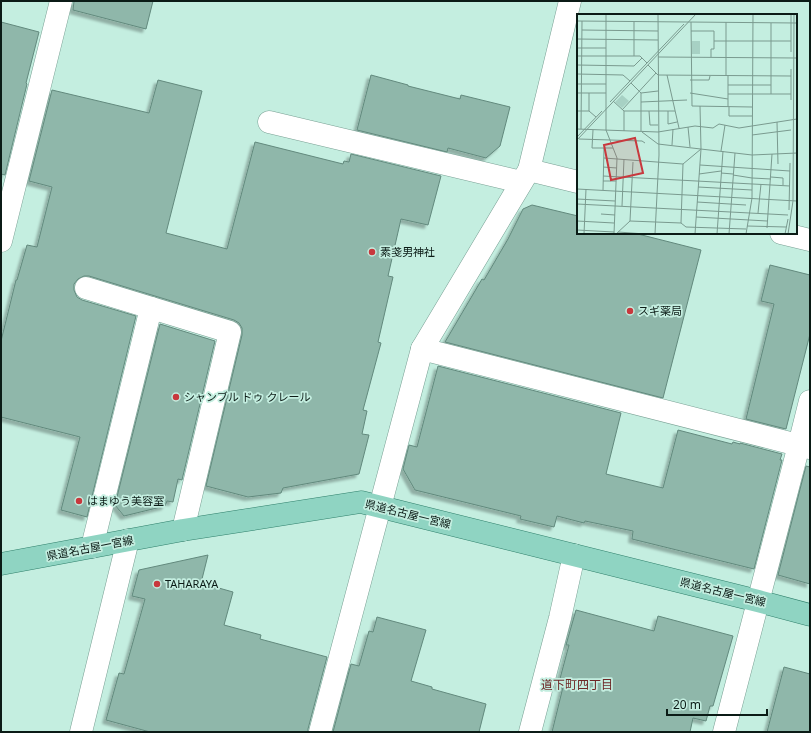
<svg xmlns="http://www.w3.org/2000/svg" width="811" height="733" viewBox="0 0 811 733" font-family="'Noto Sans','Noto Sans JP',sans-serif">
  <defs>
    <filter id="shadow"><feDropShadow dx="-3.5" dy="3.5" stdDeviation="1" flood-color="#0004"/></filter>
  </defs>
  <rect width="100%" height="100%" fill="#c4eee0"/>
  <g fill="#8fb7aa" stroke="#62897d" filter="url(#shadow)">
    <path d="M74,1H153L146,29L73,10Z"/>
    <path d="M1,22L39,32L26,83L27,84L5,175L1,174Z"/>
    <path d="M371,75L408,85V86L460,99L461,95L510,107L500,146L486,158L448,148L447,152L357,130Z"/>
    <path d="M158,80L202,91L166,233L227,249L255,142L343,164L344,161L349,162L351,154L441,176L428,225L401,219L388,276L393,277L378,342L381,343L363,410L367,411L362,434L369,435L359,474L283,488L281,493L248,497L206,486L242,335V328L239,323L234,320L89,276H84L78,279L74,284V290L77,297L82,300L136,316L87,517L61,510L80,437L1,417V341L16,280H17L27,245L37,247L52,187L29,181L52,90L149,113Z"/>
    <path d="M532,205L578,216V233H634L701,250L663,398L445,342L482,279L484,280L508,239L523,209Z"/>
    <path d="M770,265L810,275V334L786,429L746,419L774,304L761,301Z"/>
    <path d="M160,324L215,341L182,480L178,479L173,502L167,501L165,506L124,516L115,505Z"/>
    <path d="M438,366L621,413L606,474L663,488L678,430L732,444L733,442L740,444V443L782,454L780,460H782L754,569L632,539L633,531L585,521L584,523L557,516L554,527L520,519L521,516L415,490L403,469L409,445L417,447Z"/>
    <path d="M806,466L810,467V584L778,575Z"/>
    <path d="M208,555L201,583L233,592L224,625L261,635L260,639L327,657L308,729V732H150L106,720L119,673L124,674L145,599L132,596L139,570Z"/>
    <path d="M576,610L654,631L658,616L733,636L713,706H710L706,721L693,718L690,732H552L563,687L558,686L569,645H566Z"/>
    <path d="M377,617L426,630L411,681L432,687V689L486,704L479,732H333L351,664L359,666L369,631L373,632Z"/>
    <path d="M784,667L810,674V732H767Z"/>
  </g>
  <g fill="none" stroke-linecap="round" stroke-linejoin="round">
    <g stroke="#79a094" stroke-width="23">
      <g id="minor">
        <path d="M269,122L521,182"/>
        <path d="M529,170L578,182"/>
        <path d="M781,233L810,240"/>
        <path d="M1,241L61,1"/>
        <path d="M86,288L230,332L183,530"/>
        <path d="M422,349L810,448"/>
        <path d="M92,547L151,308"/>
        <path d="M81,732L128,540"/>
        <path d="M320,732L422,349L529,170L570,1"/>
        <path d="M530,732L560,618L574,555"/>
        <path d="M724,732L799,445L810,401"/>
      </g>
    </g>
    <g stroke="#30806c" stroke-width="23">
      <path id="major" d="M1,564L183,530L361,502L758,601L810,615"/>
    </g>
    <use href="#minor" stroke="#fff" stroke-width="22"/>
    <use href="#major" stroke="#8fd4c2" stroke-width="22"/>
  </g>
  <g fill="#c8383d" stroke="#c4eee0" stroke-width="1.5">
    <circle cx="372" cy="252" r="4"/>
    <circle cx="630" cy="311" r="4"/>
    <circle cx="176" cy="397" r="4"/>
    <circle cx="79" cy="501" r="4"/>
    <circle cx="157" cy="584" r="4"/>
  </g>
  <g text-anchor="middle" stroke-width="3.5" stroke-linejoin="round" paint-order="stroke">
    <g font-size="11" fill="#0b1b16" stroke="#c4eee0" text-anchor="start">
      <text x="380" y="256">素戔男神社</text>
      <text x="638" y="315">スギ薬局</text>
      <text x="184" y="401">シャンブル ドゥ クレール</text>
      <text x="87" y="505">はまゆう美容室</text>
      <text x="165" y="588">TAHARAYA</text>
    </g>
    <g font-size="11" fill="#0b1b16" stroke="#c4eee0">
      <text transform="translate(408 514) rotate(14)" y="4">県道名古屋一宮線</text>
      <text transform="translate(90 548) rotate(-11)" y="4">県道名古屋一宮線</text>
      <text transform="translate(723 592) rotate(14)" y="4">県道名古屋一宮線</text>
    </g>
    <g font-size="12" fill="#6e2827" stroke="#c4eee0">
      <text x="577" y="689">道下町四丁目</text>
    </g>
  </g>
  <g transform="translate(577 14)">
    <rect width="220" height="220" fill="#c4eee0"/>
    <path d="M115,27H123V40H115ZM45,81L52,87L45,94L38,88Z" fill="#a7d1c4"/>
    <path fill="none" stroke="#7a9a8f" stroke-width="1" d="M29,0V116L40,144L37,220M0,7L220,9M57,8V42M114,8L115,92L175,93M5,16L81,17M114,17H137V35H134V43M0,25L81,26M137,27H214M0,34H29M214,38V0M0,42H63L70,49M81,43L220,44M0,51L57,52L65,44M71,51L81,61L214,62M0,60L46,61L53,67M90,61L102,114M149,62V8M113,66H132L133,62M54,69L64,79V117M0,70H29M151,71H194M0,79H29M64,79L81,77M113,79L151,85M151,80H214M194,80V9M214,86V55M36,87L47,97V117M33,88L107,10M64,88L110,86M151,93V62M152,93V102H175M45,96L79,59M0,97H12L19,103M12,97V79M47,97H98M72,97L73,111H81M91,97V110L100,108M200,108L201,150M111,113L113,133M0,115L81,118L118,112L136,114L142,110L162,114L220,105M4,115L5,7M16,116L15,134H36M65,118L81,130L175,141L220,139M175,121L214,116M0,123L25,97M2,125L65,127L68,129M0,126L119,0M95,131L96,115M144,137L148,111M27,144L106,150M123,151L213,157M26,153L40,154M144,159L156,160M122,160L144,157M156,161L175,164M26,162L213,172M194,163L206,164V171M175,164L194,165M26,167H39M121,173L175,176M0,175L220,187M26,176L27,134M0,185L38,187M120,188L169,191M0,190L211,201M45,192L47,145M212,196L213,149M181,199L184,170M24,200L38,201M119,203L190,207M0,207L37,209M53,207L56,148M104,209L109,213L169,215M170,212L209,213M190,214L195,140M0,216L37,218M41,218L68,220M7,220L9,175M39,220L53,207L104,209L106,150L124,135M78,220L82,141L81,0M118,220L124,135L123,92M140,220L146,137M152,220L158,139M169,220L175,184L176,0M208,220L211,205M211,220L216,187L217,0"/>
    <path fill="#c8383d" fill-opacity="0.15" stroke="#c8383d" stroke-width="2" d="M58,124L66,159L34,166L27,131Z"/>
    <rect width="220" height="220" fill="none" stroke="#0b1b16" stroke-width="2"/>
  </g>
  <rect width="811" height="733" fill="none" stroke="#0b1b16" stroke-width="4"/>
  <path d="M667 709v6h100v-6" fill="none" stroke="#0b1b16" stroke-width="2"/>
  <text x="673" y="709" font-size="12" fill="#0b1b16" stroke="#c4eee0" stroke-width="3" paint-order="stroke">20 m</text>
</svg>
